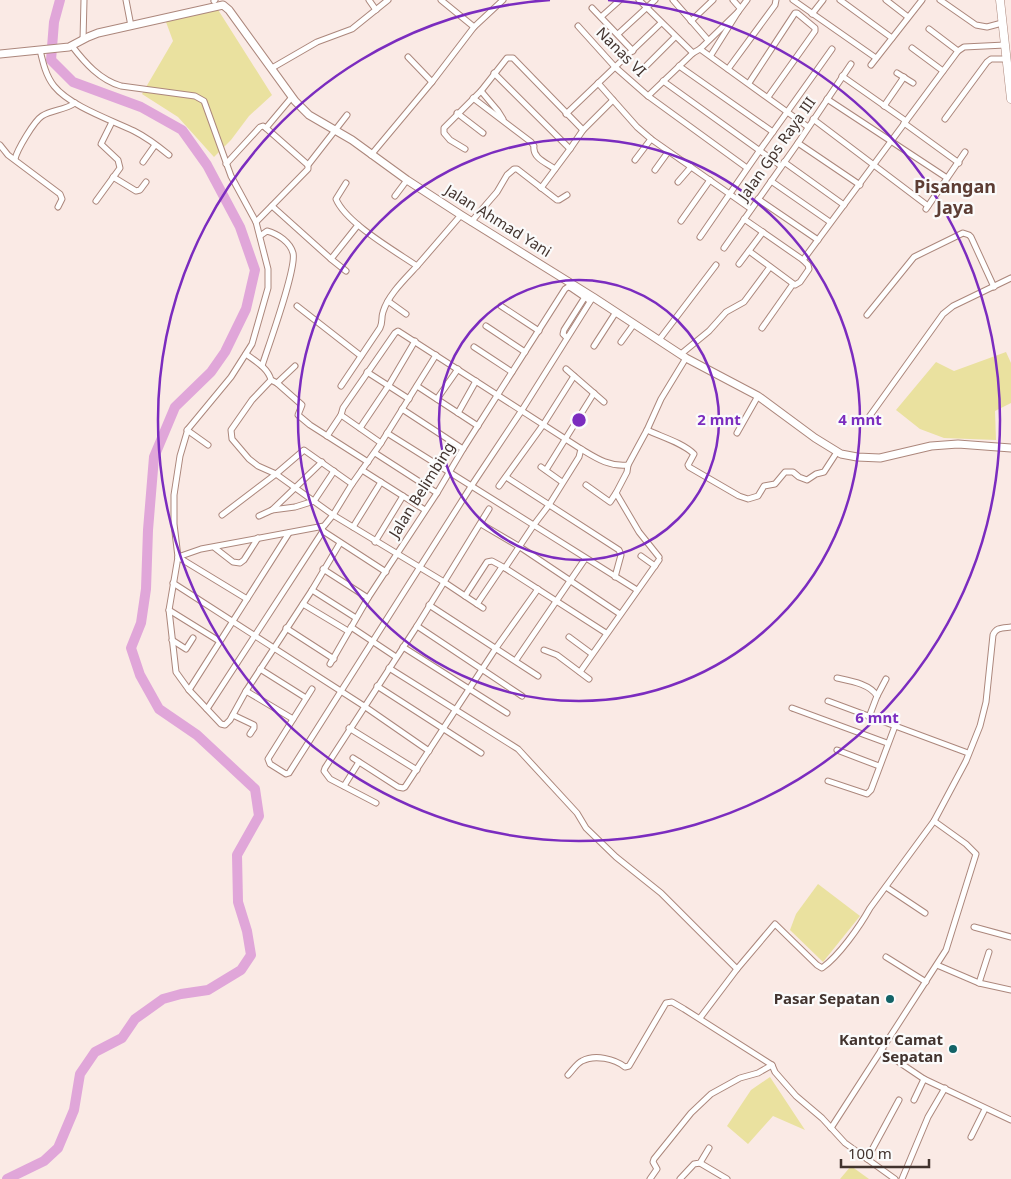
<svg xmlns="http://www.w3.org/2000/svg" width="1011" height="1179" viewBox="0 0 1011 1179" font-family="'Noto Sans',sans-serif">
  <rect width="100%" height="100%" fill="#faeae5"/>
  <g fill="#eae19f">
    <path d="M215,5L272,95L249,116L231,140L214,157L178,117L142,94L173,41L166,22Z"/>
    <path d="M1006,352L1011,363V403L995,411L996,440L944,438L920,429L896,410L936,362L954,371Z"/>
    <path d="M818,884L860,916L823,962L790,930L796,914Z"/>
    <path d="M770,1077L805,1130L773,1116L748,1144L727,1126L751,1090Z"/>
    <path d="M851,1166L869,1179H840Z"/>
  </g>
  <g fill="none" stroke-linecap="round" stroke-linejoin="round">
    <path stroke="#e0a6d9" stroke-width="10" d="M7,1179L44,1161L58,1148L74,1110L80,1074L95,1052L122,1038L135,1019L163,999L181,994L208,990L241,970L251,955L247,931L238,902L237,855L259,816L255,789L197,735L159,709L140,675L131,648L141,623L146,589L148,530L154,457L175,407L211,372L225,352L246,309L255,270L240,227L207,165L182,130L141,107L73,82L51,60L54,22L60,0"/>
    <g stroke="#ac877c" stroke-width="7">
      <g id="street">
        <path d="M126,0L131,26"/>
        <path d="M369,0L376,10"/>
        <path d="M441,0L474,27"/>
        <path d="M639,0L693,53"/>
        <path d="M673,0L708,40"/>
        <path d="M733,0L740,8"/>
        <path d="M793,0L876,58"/>
        <path d="M840,0L892,38"/>
        <path d="M886,0L908,17"/>
        <path d="M940,0L976,25L987,27L1002,23"/>
        <path d="M214,1L215,0"/>
        <path d="M592,8L633,51"/>
        <path d="M812,14L823,0"/>
        <path d="M601,17L620,0"/>
        <path d="M691,21L713,0"/>
        <path d="M578,26L615,67L648,96L747,168"/>
        <path d="M929,29L958,51"/>
        <path d="M618,34L655,0"/>
        <path d="M83,40L84,0"/>
        <path d="M72,46C85,63 100,80 121,86L195,96L204,101L231,176L256,222L268,269V288L252,344L231,377L188,429L180,456L174,495V524L178,557L169,610L176,672L189,690L221,724L225,725L230,720L246,691L312,590L340,543"/>
        <path d="M912,48L943,71"/>
        <path d="M700,49L808,127"/>
        <path d="M40,50C43,63 46,76 54,86C70,106 111,120 134,131C146,137 158,146 169,155"/>
        <path d="M711,55L738,12L747,0"/>
        <path d="M408,57L432,82"/>
        <path d="M871,65L922,0"/>
        <path d="M679,66L773,132"/>
        <path d="M272,68L317,42L352,29L388,0"/>
        <path d="M728,69L775,5L776,0"/>
        <path d="M641,71L675,37"/>
        <path d="M494,73L570,149"/>
        <path d="M897,73L913,83"/>
        <path d="M842,76L906,121"/>
        <path d="M663,81L781,166"/>
        <path d="M598,83L637,127L651,139L751,209"/>
        <path d="M749,83L795,13H797L815,28V31L768,97"/>
        <path d="M481,91L498,111L503,119"/>
        <path d="M648,96L693,53L700,49L738,12"/>
        <path d="M473,98L531,142L534,146C532,158 547,163 555,169"/>
        <path d="M827,99L947,178"/>
        <path d="M884,106L904,77"/>
        <path d="M457,113L483,133"/>
        <path d="M566,114L661,23"/>
        <path d="M813,119L928,206"/>
        <path d="M945,119L987,62L991,59H1006"/>
        <path d="M904,123L959,163"/>
        <path d="M266,128L308,165"/>
        <path d="M798,143L860,185"/>
        <path d="M0,145L8,155L60,194L62,199L58,207"/>
        <path d="M465,149L450,140L444,133V128L481,91L507,58H513L583,130"/>
        <path d="M371,155L432,82L474,27L503,0"/>
        <path d="M15,159C17,150 34,121 42,116C52,110 65,110 75,103"/>
        <path d="M635,160L651,139"/>
        <path d="M143,162L155,145"/>
        <path d="M784,162L844,205"/>
        <path d="M226,164L260,127L263,126L266,128L292,97"/>
        <path d="M655,170L668,152"/>
        <path d="M113,177L136,191L140,190L146,182"/>
        <path d="M771,181L830,222"/>
        <path d="M678,182L691,167"/>
        <path d="M346,183L336,199C346,223 395,251 417,266L461,215"/>
        <path d="M541,188L570,149L583,130L613,100"/>
        <path d="M395,196L407,180"/>
        <path d="M758,199L818,240"/>
        <path d="M96,201L120,168L118,160L101,144L112,122"/>
        <path d="M272,206L331,259"/>
        <path d="M926,209L965,152"/>
        <path d="M744,219L803,260L808,265L809,269L800,282L795,285L749,251"/>
        <path d="M681,221L710,180"/>
        <path d="M256,222L308,169V165L347,115"/>
        <path d="M471,222L497,192L507,175L514,169H517L557,200H559L567,195"/>
        <path d="M260,236L267,231C278,234 290,242 293,253C297,268 268,347 262,366"/>
        <path d="M700,237L760,150L832,49"/>
        <path d="M724,248L798,143L851,64"/>
        <path d="M803,260L958,51L964,47L1005,45"/>
        <path d="M739,264L763,232"/>
        <path d="M346,271L331,259L358,225"/>
        <path d="M388,301L406,314"/>
        <path d="M297,306L361,356"/>
        <path d="M501,306L539,331"/>
        <path d="M867,315L914,257L963,233L969,235L971,237L994,287"/>
        <path d="M486,326L525,352"/>
        <path d="M762,328L793,284"/>
        <path d="M566,337L563,334L564,330L585,297"/>
        <path d="M659,340L716,265"/>
        <path d="M621,342L634,324"/>
        <path d="M594,346L616,312"/>
        <path d="M474,347L512,372"/>
        <path d="M246,354C255,361 268,368 271,380L252,400L231,430L232,439L249,459L258,466L276,474L333,515L444,582L483,608"/>
        <path d="M681,354L709,331L726,312L744,302L770,267"/>
        <path d="M566,369L604,402"/>
        <path d="M367,372L409,399"/>
        <path d="M271,380L277,383L302,405L298,415L310,425L368,462"/>
        <path d="M277,383L295,366"/>
        <path d="M341,386L380,328C383,322 381,318 383,312C388,295 405,279 417,266"/>
        <path d="M417,386L478,426"/>
        <path d="M437,399L458,369"/>
        <path d="M402,409L463,449"/>
        <path d="M458,413L476,381"/>
        <path d="M341,415L381,443"/>
        <path d="M869,417L943,314L953,306L1011,278"/>
        <path d="M360,428L389,385L415,341"/>
        <path d="M187,430L208,445"/>
        <path d="M647,430C662,437 683,443 694,454L688,465L689,467L739,496L748,499L758,496L764,486L775,484L785,472H793L799,477L807,480L816,474L824,472L837,452"/>
        <path d="M387,433L637,590"/>
        <path d="M737,433L758,396"/>
        <path d="M327,436L341,415L343,408L395,333L398,331L581,449L579,457L549,505L533,526L505,568"/>
        <path d="M581,449C596,458 609,467 628,465L647,430L661,399L686,358"/>
        <path d="M375,453L437,493"/>
        <path d="M628,465L627,472L616,493L639,532L659,557"/>
        <path d="M541,467L562,482"/>
        <path d="M362,470L425,510"/>
        <path d="M546,470L594,393"/>
        <path d="M506,477L619,550L621,555L615,577"/>
        <path d="M586,485L610,502L616,493"/>
        <path d="M499,486L543,425L574,376"/>
        <path d="M272,510L295,507L314,501L334,471"/>
        <path d="M222,515L276,474L304,450L352,484"/>
        <path d="M259,516L272,510L322,462"/>
        <path d="M481,524L520,547L620,614"/>
        <path d="M353,527L381,482"/>
        <path d="M323,531L386,572"/>
        <path d="M375,542L403,496"/>
        <path d="M215,548L233,562L240,563L244,560L258,538"/>
        <path d="M641,556L655,566"/>
        <path d="M178,557L201,549L324,526L333,515L352,484L381,443L436,355"/>
        <path d="M178,557L247,599"/>
        <path d="M323,569L368,598"/>
        <path d="M173,583L364,706L429,751"/>
        <path d="M312,590L356,618"/>
        <path d="M465,596L487,562L492,561L505,568L606,633"/>
        <path d="M303,604L348,631"/>
        <path d="M477,604L502,567"/>
        <path d="M429,605L538,676"/>
        <path d="M169,610L219,641"/>
        <path d="M417,626L522,696"/>
        <path d="M351,627L396,657"/>
        <path d="M286,628L334,659"/>
        <path d="M569,637L592,654"/>
        <path d="M172,640L186,649L193,638"/>
        <path d="M403,647L507,713"/>
        <path d="M544,650L557,655L589,679"/>
        <path d="M516,660L585,559"/>
        <path d="M330,664L368,598L437,493L463,449L565,289L568,287L571,288L590,301"/>
        <path d="M389,668L518,749L577,813L586,828L616,857L661,893L737,969L775,924L817,965L822,968C839,956 860,926 870,908L934,821L966,761L980,726L986,702L993,635C996,627 1003,628 1011,627"/>
        <path d="M260,669L306,698"/>
        <path d="M580,672L659,560"/>
        <path d="M837,678C851,681 870,684 877,696"/>
        <path d="M377,686L481,753"/>
        <path d="M312,689L268,759L270,764L286,774L289,773L472,485L522,410L593,297"/>
        <path d="M189,690L289,533"/>
        <path d="M246,691L293,719"/>
        <path d="M828,701L968,753"/>
        <path d="M792,708L887,743"/>
        <path d="M207,709L323,531L322,527"/>
        <path d="M233,715L254,725V728L250,734"/>
        <path d="M869,717L877,696L886,679"/>
        <path d="M349,728L417,770"/>
        <path d="M837,750L879,766"/>
        <path d="M353,758L398,787L403,788L405,787L496,648L538,589"/>
        <path d="M828,781L867,794L871,790L895,726"/>
        <path d="M344,786L359,762"/>
        <path d="M376,803L330,779L324,771L325,768L417,626L489,509"/>
        <path d="M886,887L925,913"/>
        <path d="M974,927L1011,937"/>
        <path d="M886,957L926,982"/>
        <path d="M937,965L979,983L1011,990"/>
        <path d="M979,983L989,952"/>
        <path d="M700,1018L737,969"/>
        <path d="M881,1050L924,1079L1011,1120"/>
        <path d="M568,1075C572,1071 577,1063 582,1061C595,1054 615,1059 625,1067L629,1066L666,1003L672,1002L684,1009L772,1065L775,1072L796,1096L822,1118L845,1143L895,1179"/>
        <path d="M914,1100L924,1079"/>
        <path d="M831,1128L946,950L976,854L966,844L934,821"/>
        <path d="M971,1137L985,1109"/>
        <path d="M867,1159L899,1100"/>
        <path d="M700,1163L727,1179"/>
        <path d="M650,1179L657,1169L653,1162L654,1159L691,1113L711,1094L740,1078L758,1073L772,1065"/>
        <path d="M680,1179L694,1164L700,1163L709,1148"/>
        <path d="M902,1179L928,1117L945,1088"/>
      </g>
    </g>
    <g stroke="#ac877c" stroke-width="9">
      <path id="secondary" d="M0,54L69,47L88,37L98,33L223,5L229,10L295,101L309,115L352,140L407,180L461,215L593,297L686,358L758,396L815,438L841,454L857,457L880,458L931,446L958,444L1011,448"/>
    </g>
    <g stroke="#ac877c" stroke-width="9">
      <path id="primary" d="M1000,0L1011,99"/>
    </g>
    <use href="#street" stroke="#fff" stroke-width="5"/>
    <use href="#secondary" stroke="#fff" stroke-width="7"/>
    <use href="#primary" stroke="#fff" stroke-width="8"/>
  </g>
  <g fill="none" stroke="#7b2cbf" stroke-width="2.5">
    <circle cx="579" cy="420" r="140"/>
    <circle cx="579" cy="420" r="281"/>
    <path d="M608 0A421 421 0 1 1 550 0"/>
  </g>
  <g fill="#136367" stroke="#fbfbfb" stroke-width="2">
    <circle cx="890" cy="999" r="5"/>
    <circle cx="953" cy="1049" r="5"/>
  </g>
  <g text-anchor="middle" stroke-width="4.5" stroke-linejoin="round" paint-order="stroke">
    <g font-size="15" fill="#42332e" stroke="#fbfbfb">
      <text transform="translate(621 52) rotate(45)" y="5">Nanas VI</text>
      <text transform="translate(777 149) rotate(-55)" y="5">Jalan Gps Raya III</text>
      <text transform="translate(498 221) rotate(32)" y="5">Jalan Ahmad Yani</text>
      <text transform="translate(422 490) rotate(-58)" y="5">Jalan Belimbing</text>
    </g>
    <g font-size="15" font-weight="bold" fill="#42332e" stroke="#fbfbfb" text-anchor="end">
      <text x="880" y="1004">Pasar Sepatan</text>
      <text x="943" y="1045">Kantor Camat<tspan x="943" dy="17">Sepatan</tspan></text>
    </g>
    <g font-size="18" font-weight="bold" fill="#5d3d34" stroke="#fbfbfb">
      <text x="955" y="193">Pisangan<tspan x="955" dy="21">Jaya</tspan></text>
    </g>
  </g>
  <circle cx="579" cy="420" r="8" fill="#7b2cbf" stroke="#fbfbfb" stroke-width="2.5"/>
  <g font-size="15" text-anchor="middle" font-weight="bold" fill="#7b2cbf" stroke="#fbfbfb" stroke-width="4.5" stroke-linejoin="round" paint-order="stroke">
    <text x="719" y="425">2 mnt</text>
    <text x="860" y="425">4 mnt</text>
    <text x="877" y="723">6 mnt</text>
  </g>
  <path d="M841 1159v8h88v-8" fill="none" stroke="#42332e" stroke-width="2.5"/>
  <text x="848" y="1159" font-size="15" fill="#42332e" stroke="#fbfbfb" stroke-width="4" paint-order="stroke">100 m</text>
</svg>
